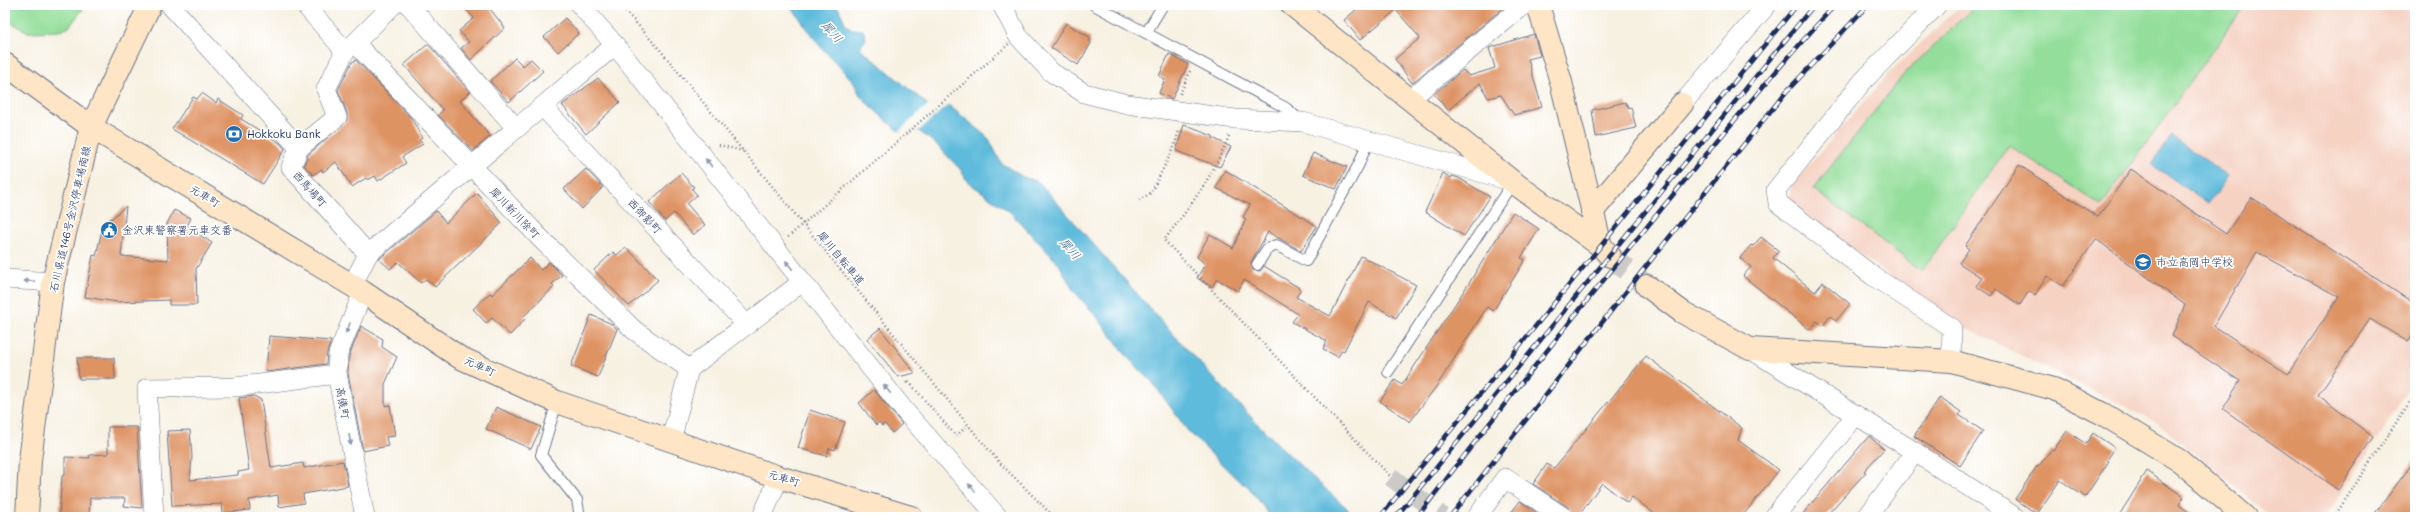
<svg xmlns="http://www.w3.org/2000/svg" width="2420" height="522" viewBox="0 0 2420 522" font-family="Mali,'Klee One',sans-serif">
  <rect width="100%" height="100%" fill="#fff"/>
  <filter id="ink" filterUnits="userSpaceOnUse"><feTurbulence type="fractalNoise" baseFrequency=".025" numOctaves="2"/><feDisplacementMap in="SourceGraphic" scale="8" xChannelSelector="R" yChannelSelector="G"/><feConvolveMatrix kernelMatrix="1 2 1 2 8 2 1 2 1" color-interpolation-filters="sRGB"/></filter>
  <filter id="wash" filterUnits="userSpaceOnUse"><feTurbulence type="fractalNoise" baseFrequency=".012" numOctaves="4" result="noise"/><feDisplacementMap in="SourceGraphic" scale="16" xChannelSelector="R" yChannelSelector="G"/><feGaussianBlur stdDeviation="0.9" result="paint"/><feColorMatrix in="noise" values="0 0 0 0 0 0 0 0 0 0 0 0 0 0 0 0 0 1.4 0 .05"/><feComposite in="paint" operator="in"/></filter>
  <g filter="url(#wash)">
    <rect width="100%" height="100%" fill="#f7f1e2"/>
    <path fill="#f5d2c2" d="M1961,5H2415V380L2326,517H2271L2158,423L1953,322L1789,202L1791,186L1890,72Z"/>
    <g fill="#93de9a" stroke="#57867c">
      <path d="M5,5H86L69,27L59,31L28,32L5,19Z"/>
      <path d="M1976,5H2245L2101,206L2009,145L1922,271L1813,189L1905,73Z"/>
    </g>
    <g fill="#5ebbdc" stroke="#3c759d">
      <path d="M787,5H837L846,25L852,29L863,30L866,39L860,48L928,105H948L982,132L989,139L1001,163L1023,177L1039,182C1141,298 1240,416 1357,517H1271L1247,485L1241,483L1188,431L1153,383L1129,359L1098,318L1073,290L1059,264L1010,212L968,182L960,169L937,145L919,131H898L869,105L860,95L853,81L819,45L796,13Z"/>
      <path d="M2171,136L2228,176L2208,204L2152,164Z"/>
    </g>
    <path fill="#f7f1e2" d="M930,103L949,104L916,133H897Z"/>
    <g id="blocks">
      <g fill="#de9364" fill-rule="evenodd">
        <path d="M462,5H487L505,28L471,60L461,48L469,42L459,31L474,18Z"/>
        <path d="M1362,5H1507L1412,83L1395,59L1420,38L1396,10L1360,40L1344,20Z"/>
        <path d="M565,18L579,33L558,52L544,37Z"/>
        <path d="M1066,23L1091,38L1089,41L1091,43L1078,65L1051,48Z"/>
        <path d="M1534,34L1540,56L1528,59L1542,107L1514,115L1501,95L1488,98L1480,83L1448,110L1434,94L1463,70L1469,76L1495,68L1489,48Z"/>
        <path d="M428,44L470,92L460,101L490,136L473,151L438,115L443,110L404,65Z"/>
        <path d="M1169,54L1188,64L1172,99L1159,93L1165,79L1159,76Z"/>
        <path d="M515,58L523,66L531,59L543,71L509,102L490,81Z"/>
        <path d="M356,60L412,119L422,138L419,140L423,144L402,157L406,163L378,181L375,176L368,180L366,178L352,187L336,162L323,172L322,169L313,175L304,165L308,155L347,120V113L338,90L352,62Z"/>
        <path d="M598,78L620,102L586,134L562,105Z"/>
        <path d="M202,93L216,103L218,99L243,115L241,119L280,143L285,149L263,184L172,129L193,97L197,99Z"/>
        <path d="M1625,102L1629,108L1631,107L1636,128L1596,137L1592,110Z"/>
        <path d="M1184,125L1213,136V138L1231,147L1220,167L1176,151Z"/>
        <path d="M1313,153L1347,167L1336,189L1303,175Z"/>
        <path d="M2019,165L2098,217L2131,169L2226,234L2251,197L2415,304V332L2408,342L2370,319L2318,395L2373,437L2338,490L2223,409L2240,381L2172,336L2185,305L2096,239L2063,286L2047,276L2035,295L2029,291L2020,305L1996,289L1991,296L1976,286L1982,278L1959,263L1969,249L1965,246ZM2257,252L2339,297L2288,374L2214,326Z"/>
        <path d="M586,169L603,187L582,209L564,189Z"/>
        <path d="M1225,170L1317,226L1301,251L1268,232L1251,262L1253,270L1260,271L1264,266L1301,289L1296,297L1330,316L1361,256L1416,285L1396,318L1369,302L1344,351L1342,350L1338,357L1323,349L1327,341L1292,322L1298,314L1244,280L1238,291L1217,279L1212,287L1197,278L1205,264L1197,257L1210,234L1233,248L1246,219L1243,217L1250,205L1216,188Z"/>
        <path d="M681,173L694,187L692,189L697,195L687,204L705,225L693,235L674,213L665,221L649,202Z"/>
        <path d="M1443,173L1451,178L1452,176L1459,178L1490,197L1464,236L1425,212Z"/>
        <path d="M477,193L502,223L435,287L426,279L421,283L398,262L390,269L379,259L436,211L446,223Z"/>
        <path d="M126,206L121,256L168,260L167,224L174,210L191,218L187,226L212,243L196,269L197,305H169V300L117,302L85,297L93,255L96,256L101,234L106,223Z"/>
        <path d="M1513,212L1539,229L1521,258L1525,260L1493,311L1487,307L1438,384L1410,422L1380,401L1395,380L1402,385L1469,283Z"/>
        <path d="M1761,237L1779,251L1773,258L1815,292L1823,282L1850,304L1836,321L1830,316L1823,326L1817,321L1810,330L1743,276L1751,267L1740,258L1751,245L1753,246Z"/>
        <path d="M626,247L658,280L629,306L594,270L613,252L617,255Z"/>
        <path d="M530,258L541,270L549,262L562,275L552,284L554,287L524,316L526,318L510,335L492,318L486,323L473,309L490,293L492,295Z"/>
        <path d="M591,315L612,324L617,329L598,377L571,366Z"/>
        <path d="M361,326L383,339L382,347L397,357L385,384V406L390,405L395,436L386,437L388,446L363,451L348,373L349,356Z"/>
        <path d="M880,328L915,373L898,377L867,339Z"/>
        <path d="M269,336L331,341L327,353L326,364L266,372Z"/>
        <path d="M1646,356L1742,428L1738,440L1779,470L1742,517H1659L1632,497L1627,503L1602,483L1578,517H1574L1569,508L1533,484L1547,464L1554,468Z"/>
        <path d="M77,358H114L115,379H79Z"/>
        <path d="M874,390L902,424L892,433L885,424L882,426L879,422L876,425L859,403Z"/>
        <path d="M254,396L261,400L271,468L303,463L304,468L343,461L348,486L303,494L304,503L279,507L278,495L249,500L250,510L223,513L222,504L172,506L167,431L190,430L192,457L190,480L238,475V472L249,470L239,398Z"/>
        <path d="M1940,397L1961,412L1959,415L1983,431L1960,466L1914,436Z"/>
        <path d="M496,407L541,427L531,449L486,429Z"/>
        <path d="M810,410L845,422L835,450L829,448L827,456L798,448Z"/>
        <path d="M108,427H137L142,508L124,506L125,498H90L89,517H59L62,476L65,475V457L90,458L89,455L108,454Z"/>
        <path d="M2067,431L2086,444L2093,433L2115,448L2107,460L2109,461L2085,497L2060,480L2037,514L2015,499L2037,466L2038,467L2051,450L2053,451Z"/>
        <path d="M1869,436L1884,449L1864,471L1866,472L1825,517H1800Z"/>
        <path d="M2415,460V517H2372L2397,484Z"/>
        <path d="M2147,471L2184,497L2179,505L2196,517H2118Z"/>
        <path d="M1520,501L1543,517H1508Z"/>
      </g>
    </g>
  </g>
  <g filter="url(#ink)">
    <use href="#blocks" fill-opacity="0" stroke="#68738c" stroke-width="1"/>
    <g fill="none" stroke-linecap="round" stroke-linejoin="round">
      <path stroke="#cbcac8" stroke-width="19" stroke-dasharray="19 10" stroke-linecap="butt" d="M1391,477L1443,517"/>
      <path stroke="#cbcac8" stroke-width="22" stroke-dasharray="22 11" stroke-linecap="butt" d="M1610,256L1647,286"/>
      <g stroke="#68738c" stroke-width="12">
        <g id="lane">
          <path d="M1094,5L1146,33L1163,5"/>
          <path d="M1146,33L1286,108L1301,121"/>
          <path d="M1257,265L1267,249L1276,245L1306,261L1359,164L1368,141"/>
          <path d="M1388,372L1513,182"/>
          <path d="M557,402L541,455L577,500L580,517"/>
        </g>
      </g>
      <g stroke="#68738c" stroke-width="20">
        <g id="street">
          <path d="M170,5L299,148L291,167L368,254L352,286"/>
          <path d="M305,5L345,51L355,43L541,239L634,330L689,369L671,441"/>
          <path d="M409,5L516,128"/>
          <path d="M580,5L615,45L904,410L998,517"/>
          <path d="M1002,5L1018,36L1051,72L1084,93L1127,104L1235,119L1303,122L1511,181"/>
          <path d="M1937,5L1863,81L1776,190L1778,203L1873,276L1952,328L1951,361"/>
          <path d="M355,43L393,5"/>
          <path d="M1410,99L1524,5"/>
          <path d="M1682,104L1767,5"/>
          <path d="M543,107L747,325"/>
          <path d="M299,148L337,117L326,89L345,51"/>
          <path d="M368,254L615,45"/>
          <path d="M5,279L53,282"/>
          <path d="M363,292L338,354L337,374L365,517"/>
          <path d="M1750,349L1915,452L2015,517"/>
          <path d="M689,369L802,282"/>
          <path d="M154,517L147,388L235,387L337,374"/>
          <path d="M762,517L779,477"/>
          <path d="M1477,517L1505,478L1563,517"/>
          <path d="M1774,517L1856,415"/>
          <path d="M1867,517L1915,452"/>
        </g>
      </g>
      <g stroke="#68738c" stroke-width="24">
        <g id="secondary">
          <path d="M1292,5L1513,182L1601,246L1610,256"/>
          <path d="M1538,5L1561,82L1601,246"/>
          <path d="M5,64L91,127L363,292L459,357L557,402L779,477L911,517"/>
          <path d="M1592,212L1682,104"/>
          <path d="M1647,286L1682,312L1750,349L1951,361L2054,389L2103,414L2180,461L2245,517"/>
          <path d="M27,517L30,460L53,282L91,127L150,5"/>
        </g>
      </g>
      <g stroke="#68738c" stroke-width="2.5" stroke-dasharray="1 3" stroke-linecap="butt">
        <path d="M620,5L661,51L997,460L1054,517"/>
        <path d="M1180,94L1190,71"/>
        <path d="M1229,136C1213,176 1190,207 1164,240L1391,477"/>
        <path d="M719,145L743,151"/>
        <path d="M1139,200L1151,193L1174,147L1179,130"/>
        <path d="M906,383L908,381L956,436L968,425"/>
        <path d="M2334,517L2415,394"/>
      </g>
      <use href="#lane" stroke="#fff" stroke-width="10"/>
      <use href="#street" stroke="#fff" stroke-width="19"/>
      <use href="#secondary" stroke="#fde5c5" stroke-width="22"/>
      <g stroke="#1b2f5e" stroke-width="4.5">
        <g id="rail">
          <path d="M1380,517L1797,5"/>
          <path d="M1396,517L1814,5"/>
          <path d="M1417,517C1492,419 1568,323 1646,228C1708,152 1769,77 1835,5"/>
          <path d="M1450,517L1647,265L1786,92L1868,5"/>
        </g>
      </g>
      <use href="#rail" stroke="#fff" stroke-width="3" stroke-dasharray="9" stroke-linecap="butt"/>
      <path stroke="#68738c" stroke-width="2.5" stroke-dasharray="1 3" stroke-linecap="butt" d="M788,237L1010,43"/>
    </g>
    <defs><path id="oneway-solid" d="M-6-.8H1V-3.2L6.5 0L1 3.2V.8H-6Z"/></defs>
    <g fill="#8d97ae">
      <use href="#oneway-solid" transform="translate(709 163) rotate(-128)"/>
      <use href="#oneway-solid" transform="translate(789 265) rotate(-128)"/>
      <use href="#oneway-solid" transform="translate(29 281) rotate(-176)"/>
      <use href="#oneway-solid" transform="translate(348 328) rotate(112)"/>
      <use href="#oneway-solid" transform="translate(887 389) rotate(-128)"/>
      <use href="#oneway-solid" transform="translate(350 440) rotate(79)"/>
      <use href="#oneway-solid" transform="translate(972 488) rotate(-131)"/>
    </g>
  </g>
  <defs>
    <g id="bank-disc" transform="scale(0.9)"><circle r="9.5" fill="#1f6fb2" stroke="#fff"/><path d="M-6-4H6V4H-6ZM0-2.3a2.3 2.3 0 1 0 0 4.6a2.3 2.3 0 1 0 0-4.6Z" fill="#fff"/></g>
    <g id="civic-disc" transform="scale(0.9)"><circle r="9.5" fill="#1f6fb2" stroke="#fff"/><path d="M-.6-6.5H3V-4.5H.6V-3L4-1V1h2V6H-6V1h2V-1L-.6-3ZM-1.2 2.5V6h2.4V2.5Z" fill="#fff"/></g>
    <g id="school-disc" transform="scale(0.9)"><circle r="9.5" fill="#1f6fb2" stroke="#fff"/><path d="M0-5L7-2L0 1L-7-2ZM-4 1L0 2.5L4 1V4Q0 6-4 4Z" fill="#fff"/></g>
  </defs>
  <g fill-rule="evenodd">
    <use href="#bank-disc" x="234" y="134"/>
    <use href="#civic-disc" x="109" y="230"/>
    <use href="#school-disc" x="2143" y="262"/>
  </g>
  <g text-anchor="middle" stroke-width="3.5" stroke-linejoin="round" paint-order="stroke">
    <g font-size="11" fill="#1b2f5e" stroke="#fff" text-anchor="start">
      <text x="247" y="138">Hokkoku Bank</text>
      <text x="122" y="234">金沢東警察署元車交番</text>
      <text x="2156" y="266">市立高岡中学校</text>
    </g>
    <g font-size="11" fill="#1b2f5e" stroke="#fff">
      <text transform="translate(310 189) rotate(48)" y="4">西馬場町</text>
      <text transform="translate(205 196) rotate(31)" y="4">元車町</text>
      <text transform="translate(515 213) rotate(46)" y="4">犀川新川除町</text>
      <text transform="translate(645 216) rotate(47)" y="4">西御影町</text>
      <text transform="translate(70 219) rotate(-77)" y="4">石川県道146号金沢停車場南線</text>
      <text transform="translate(841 258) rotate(50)" y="4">犀川自転車道</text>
      <text transform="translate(480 366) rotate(25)" y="4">元車町</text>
      <text transform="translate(343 403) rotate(79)" y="4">高儀町</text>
      <text transform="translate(784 478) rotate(17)" y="4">元車町</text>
    </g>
    <g font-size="12" font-style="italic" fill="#32608a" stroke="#fff">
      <text transform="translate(832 32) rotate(48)" y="4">犀川</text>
      <text transform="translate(1070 249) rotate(49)" y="4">犀川</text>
    </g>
  </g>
  <rect width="2420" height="522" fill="none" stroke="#fff" stroke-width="20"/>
</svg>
